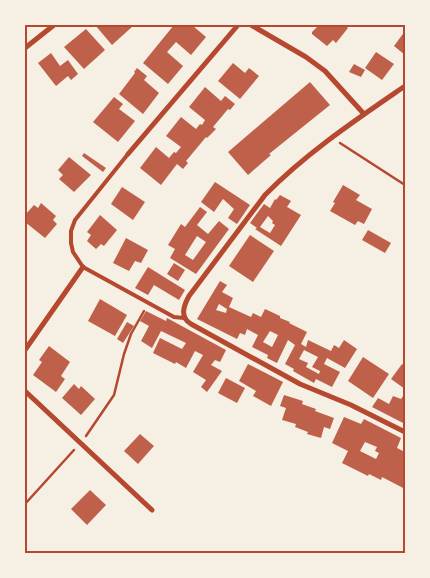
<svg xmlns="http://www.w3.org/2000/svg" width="430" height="578" viewBox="0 0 430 578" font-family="'Fira Sans Condensed',sans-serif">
  <rect width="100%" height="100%" fill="#f6efe4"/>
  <g fill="#bf614a" fill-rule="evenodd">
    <path d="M95,25H132L133,26L112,45Z"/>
    <path d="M174,25H194L193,26L206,37L191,55L176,42L167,52L183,66L168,84L143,63Z"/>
    <path d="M315,25H345L348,28L336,43L333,40L327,46L312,34V32L317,27Z"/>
    <path d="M86,29L105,50L84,69L64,47Z"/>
    <path d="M405,31V55L394,46Z"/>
    <path d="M376,52L394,64L382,80L365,68Z"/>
    <path d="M51,53L60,66L68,60L78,74L71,80L68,76L56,86L38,63Z"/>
    <path d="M233,63L245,73L249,68L259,76L240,99L218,81Z"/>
    <path d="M354,64L365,70L361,77L349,72Z"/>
    <path d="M137,68L147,76L144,80L159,93L143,114L119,94L135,73L134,72Z"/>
    <path d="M310,82L330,105L269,154L271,155L248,175L228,152Z"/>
    <path d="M205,87L221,101L225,96L235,104L230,110L228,109L213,127L216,129L207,138L206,137L186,161L188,163L183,169L177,164L161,185L140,168L156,147L169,158L174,152L176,153L181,147L166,136L181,117L196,129L200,124L202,125L205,120L189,107Z"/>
    <path d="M114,97L123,104L119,109L135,121L118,142L93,122Z"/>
    <path d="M84,153L106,168L103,172L82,156Z"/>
    <path d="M69,157L91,175L74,192L59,179L63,175L58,170Z"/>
    <path d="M215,182L250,205L237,224L228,218L234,209L223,199L214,212L201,202Z"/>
    <path d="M343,185L360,195L356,200L372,209L364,224L358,221L355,225L330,211L335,203L333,202Z"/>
    <path d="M122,187L145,202L133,220L111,204Z"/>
    <path d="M280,195L291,201L287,207L301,215L281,246L255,229L257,228L250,223L264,204L270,208L275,199L276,200ZM268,216L273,221L272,223L275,225L270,233L260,227Z"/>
    <path d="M41,203L56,216L53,220L57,224L45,238L25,222V215L34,205L38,208Z"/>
    <path d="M200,207L207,212L197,225L208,234L219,221L229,229L196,274L170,258L175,249L168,245L181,224L185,227ZM197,236L206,242L193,260L185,255Z"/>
    <path d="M100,215L117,230L104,246L101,244L96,249L87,241L91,235L87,232Z"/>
    <path d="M368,230L391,243L385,253L362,240Z"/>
    <path d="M250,235L274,251L253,282L229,266Z"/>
    <path d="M126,238L148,250L141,263L135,261L129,271L113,263Z"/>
    <path d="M174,263L185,270L178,281L167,274Z"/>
    <path d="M148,267L185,290L179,300L154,285L148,295L135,288Z"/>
    <path d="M220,281L227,285L222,292L233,298L229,307L251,317L253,313L261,317L265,309L280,316V318L290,322L289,323L307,332L301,344L306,347L308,340L331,351L334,345L339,348L344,340L357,349L345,368L327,358L324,364L340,372L332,387L316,379L314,383L293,371L294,369L285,364L295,345L288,340L277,363L267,358L268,355L252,347L258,335L247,329L245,335L240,333L237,339L197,319ZM219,304L227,309L226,313L216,310ZM270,331L278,335L272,347L263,342ZM304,350L318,357L312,367L320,371L319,374L306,367L308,363L299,359Z"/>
    <path d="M100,299L127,315L115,336L88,321Z"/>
    <path d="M146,311L166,321L167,318L226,350L220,362L215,360L211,365L222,371L207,392L201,387L206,380L193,372L203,355L195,351L186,368L176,362L175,364L153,353L160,338L182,349L186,343L161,331L152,348L141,341L149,326L140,321Z"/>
    <path d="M127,322L134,326L123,343L117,339Z"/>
    <path d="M49,346L70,362L61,376L65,379L56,392L33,375L42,362L39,360Z"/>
    <path d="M363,357L389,374L373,398L348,381Z"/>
    <path d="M248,364L283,382L271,406L253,396L256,391L239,381Z"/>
    <path d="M402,364L405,366V389L391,379Z"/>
    <path d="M226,378L245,388L237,403L218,393Z"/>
    <path d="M74,384L79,389L81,386L95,399L81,415L62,398Z"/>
    <path d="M405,393V424L372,407L378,398L389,404L393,396L401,399Z"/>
    <path d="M284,395L303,401L302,404L316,409L315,411L334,418L330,429L324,427L321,438L307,434L308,432L295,427L296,424L282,420L286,408L280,406Z"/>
    <path d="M344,417L361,424L364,419L401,438L397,448L405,452V489L382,477L381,480L369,474L368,476L342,463L348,451L332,443ZM365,442L377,447L375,451L379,453L376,459L360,451Z"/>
    <path d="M140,434L154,446L138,464L124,451Z"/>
    <path d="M90,490L106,505L87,525L71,509Z"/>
  </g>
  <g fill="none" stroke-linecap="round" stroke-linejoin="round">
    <g stroke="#b5482f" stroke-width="2.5">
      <path d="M340,143L405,185"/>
      <path d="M86,436L114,395L124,354L131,334L144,311"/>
      <path d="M25,504L74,450"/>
    </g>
    <path stroke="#b5482f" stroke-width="4" d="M128,154L75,220L71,231V243L73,252L83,267L174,317L184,318"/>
    <g stroke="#b5482f" stroke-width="5">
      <path d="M251,25L306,57L325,71L364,114"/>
      <path d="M25,48L54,25"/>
      <path d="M405,86C357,119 306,153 265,195L189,296C183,307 180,317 191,324L300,384L351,405L405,432"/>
      <path d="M128,154L238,25"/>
      <path d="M25,350L83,267"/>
      <path d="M25,391L152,510"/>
    </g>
  </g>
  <rect width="430" height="578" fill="none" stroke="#f6efe4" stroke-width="52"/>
  <rect x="26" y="26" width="378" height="526" fill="none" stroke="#b5482f" stroke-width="2"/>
</svg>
